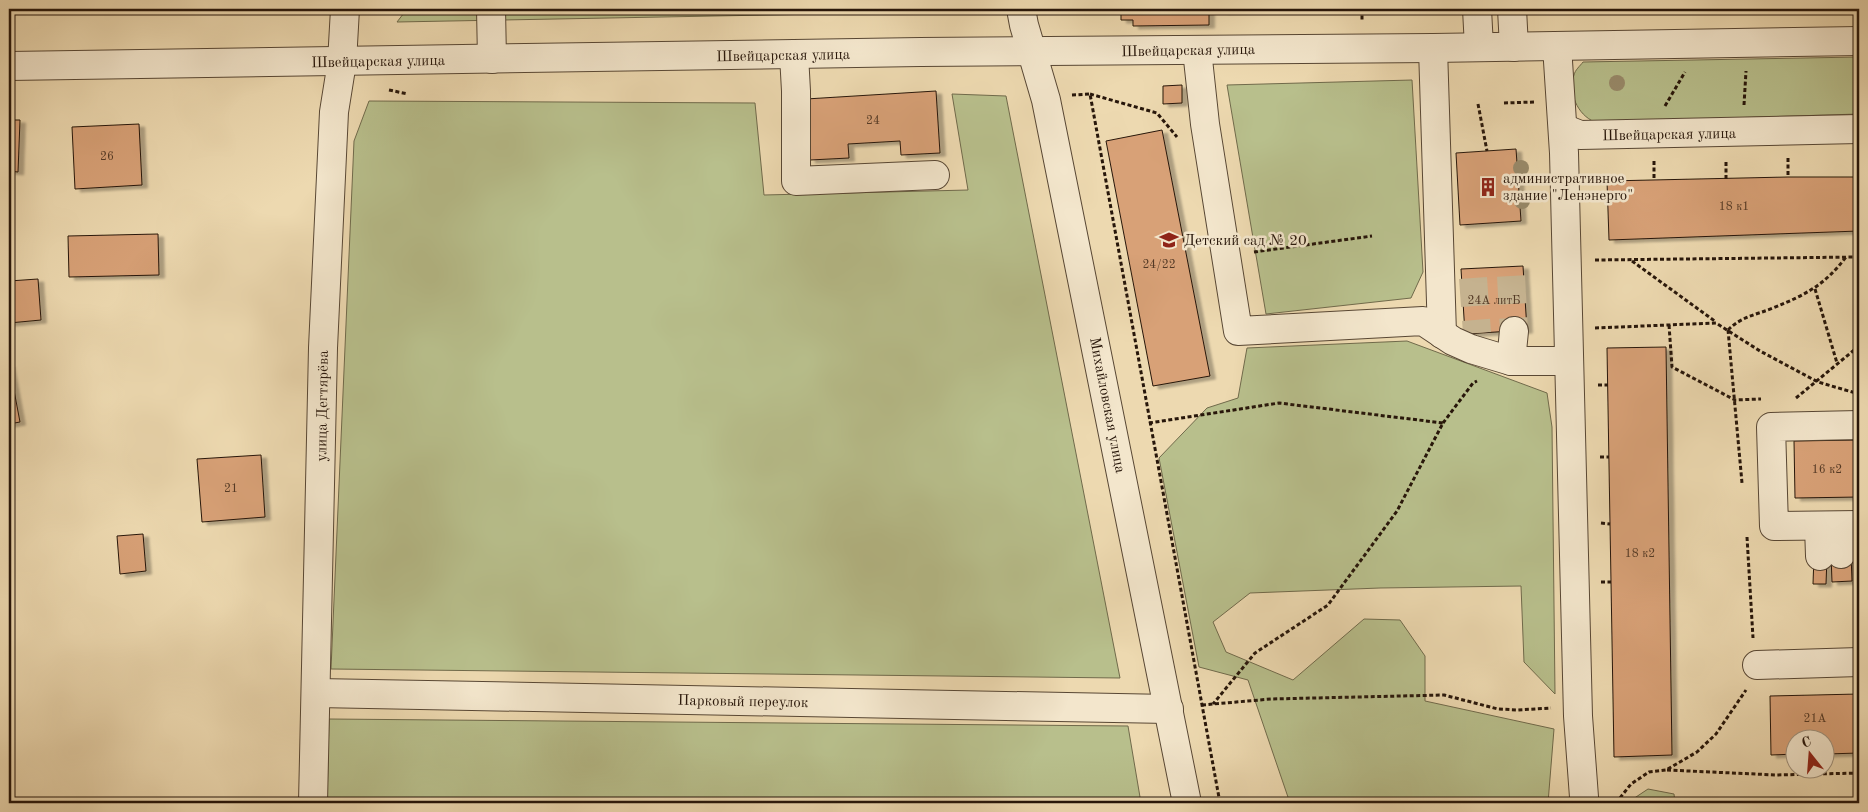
<svg xmlns="http://www.w3.org/2000/svg" width="1868" height="812" viewBox="0 0 1868 812" font-family="'Old Standard TT',serif">
  <defs>
    <filter id="shadow"><feDropShadow dx="5.5" dy="3" stdDeviation="1" flood-color="#0004"/></filter>
  </defs>
  <rect width="100%" height="100%" fill="#edd9b0"/>
  <filter id="stains"><feTurbulence type="fractalNoise" baseFrequency=".004" numOctaves="4"/><feColorMatrix values="0 0 0 0 .2 0 0 0 0 .09 0 0 0 0 .02 0 0 0 .5 -.17"/></filter>
  <radialGradient id="worn" r=".72"><stop offset=".6" stop-color="#630" stop-opacity="0"/><stop offset="1" stop-color="#630" stop-opacity=".3"/></radialGradient>
  <g fill="#b8bf8c" stroke="#706a4b">
    <path d="M407,9H980V11L397,22Z"/>
    <path d="M1859,57V114L1595,122C1577,115 1568,92 1574,75C1575,70 1580,66 1583,62Z"/>
    <path d="M1412,80L1423,272L1411,298L1266,314L1227,85Z"/>
    <path d="M952,94L1006,96L1120,678L331,669L354,141L369,101L755,103L764,195L968,190Z"/>
    <path d="M1407,341L1547,393L1552,427L1555,694L1524,662L1521,586L1380,588L1250,593L1213,622L1226,652L1293,680L1364,619L1400,620L1425,656V701L1554,729L1548,803H1290L1248,680L1199,667L1159,458L1207,408L1238,398L1247,348Z"/>
    <path d="M329,719L1128,726L1141,803H327Z"/>
    <path d="M1648,789L1674,794L1675,803H1627Z"/>
  </g>
  <g fill="#d8a177" stroke="#27160a" filter="url(#shadow)">
    <path d="M1121,9H1209V25L1133,26V20H1121Z"/>
    <path d="M1223,9H1254L1223,11Z"/>
    <path d="M1182,85V103L1163,104V86Z"/>
    <path d="M936,91L940,153L901,155L900,141L848,144L849,158L810,160L806,99Z"/>
    <path d="M9,120H20L18,172L9,171Z"/>
    <path d="M139,124L142,185L75,189L72,127Z"/>
    <path d="M1162,130L1210,376L1153,386L1106,141Z"/>
    <path d="M1516,149L1521,221L1460,225L1456,153Z"/>
    <path d="M1788,177H1859V231L1609,240L1607,181Z"/>
    <path d="M158,234L159,275L69,277L68,236Z"/>
    <path d="M1523,266L1527,330L1465,334L1461,269Z"/>
    <path d="M38,279L41,320L9,323V281Z"/>
    <path d="M1666,347L1672,755L1614,757L1607,348Z"/>
    <path d="M9,364L20,422L9,424Z"/>
    <path d="M1859,440V497L1795,498L1794,441Z"/>
    <path d="M261,455L265,517L202,522L197,459Z"/>
    <path d="M143,534L146,571L120,574L117,536Z"/>
    <path d="M1851,554L1852,581L1832,582L1831,555Z"/>
    <path d="M1814,556L1827,557L1826,584H1813Z"/>
    <path d="M1854,556H1859V587L1856,588Z"/>
    <path d="M1859,694V753L1826,754V740H1796V754L1771,755L1770,696Z"/>
  </g>
  <g fill="none" stroke-linecap="round" stroke-linejoin="round">
    <g stroke="#c5b28f" stroke-width="28" stroke-dasharray="28 14" stroke-linecap="butt">
      <path d="M1511,276L1514,331"/>
      <path d="M1473,278L1477,333"/>
    </g>
    <g stroke="#584734" stroke-width="30">
      <g id="minor">
        <path d="M491,9L492,59"/>
        <path d="M1021,9L1024,25L1046,100L1187,803"/>
        <path d="M1477,9L1479,47"/>
        <path d="M1512,9L1514,47"/>
        <path d="M1557,46L1564,153L1578,716L1584,797"/>
        <path d="M1433,48L1442,334"/>
        <path d="M1197,50L1205,124L1238,331L1423,321L1453,341L1471,349L1511,361H1569"/>
        <path d="M794,55L796,91V181L935,175"/>
        <path d="M9,66L920,52L1433,48L1859,41"/>
        <path d="M1563,128L1580,135L1859,129"/>
        <path d="M1511,361L1514,331"/>
        <path d="M1859,425L1771,427L1774,526L1859,525"/>
        <path d="M1819,526L1820,556"/>
        <path d="M1840,526L1841,554"/>
        <path d="M1757,665L1859,662"/>
        <path d="M317,693L1169,709"/>
        <path d="M313,803L323,348L334,112L342,62L345,9"/>
      </g>
    </g>
    <g stroke="#27160a" stroke-width="3" stroke-dasharray="4 2.5" stroke-linecap="butt">
      <path d="M1362,9V22"/>
      <path d="M389,90L408,94"/>
      <path d="M1090,94L1157,113L1177,137"/>
      <path d="M1072,95L1090,94L1220,803"/>
      <path d="M1504,103L1534,102"/>
      <path d="M1478,104L1487,151"/>
      <path d="M1744,105L1746,71"/>
      <path d="M1665,106L1685,72"/>
      <path d="M1788,158V177"/>
      <path d="M1654,161V180"/>
      <path d="M1726,179V160"/>
      <path d="M1254,252L1372,236"/>
      <path d="M1595,260L1859,257"/>
      <path d="M1632,261L1716,322"/>
      <path d="M1815,289L1837,363"/>
      <path d="M1669,325L1672,367L1735,400L1761,399"/>
      <path d="M1595,328L1716,323L1760,351L1818,382L1859,394"/>
      <path d="M1728,330L1742,483"/>
      <path d="M1728,330C1742,316 1756,315 1773,308C1805,295 1825,285 1846,257"/>
      <path d="M1598,385H1608"/>
      <path d="M1796,398L1859,346"/>
      <path d="M1149,423L1279,403L1443,423L1397,511L1328,605L1255,653L1213,704"/>
      <path d="M1443,423L1473,383L1477,381"/>
      <path d="M1600,457H1609"/>
      <path d="M1601,523L1610,524"/>
      <path d="M1747,537L1753,638"/>
      <path d="M1601,582H1611"/>
      <path d="M1202,705L1271,699L1444,695L1498,709L1518,710L1551,708"/>
      <path d="M1667,770L1776,775L1859,773"/>
      <path d="M1616,803L1631,784L1649,772L1666,770L1697,752L1716,734L1746,690"/>
    </g>
    <use href="#minor" stroke="#f3e6cc" stroke-width="28"/>
  </g>
  <g fill="#988a6a">
    <circle cx="1617" cy="83" r="8"/>
    <circle cx="1521" cy="168" r="8"/>
    <circle cx="1522" cy="201" r="8"/>
  </g>
  <defs>
    <g id="building-bare" transform="scale(1.5)"><path d="M-4-6H4V6H1V3H-1V6H-4ZM-2.5-4.3h1.7v1.8h-1.7ZM.8-4.3h1.7v1.8H.8ZM-2.5-1h1.7V.8h-1.7ZM.8-1h1.7V.8H.8Z" fill="#8f2418" stroke="#f3e6cc" stroke-width="2.5" paint-order="stroke"/></g>
    <g id="school-bare" transform="scale(1.5)"><path d="M0-5L7-2L0 1L-7-2ZM-4 1L0 2.5L4 1V4Q0 6-4 4Z" fill="#8f2418" stroke="#f3e6cc" stroke-width="2.5" paint-order="stroke"/></g>
  </defs>
  <g fill-rule="evenodd">
    <use href="#building-bare" x="1488" y="187"/>
    <use href="#school-bare" x="1169" y="240"/>
  </g>
  <g text-anchor="middle" stroke-width="5" stroke-linejoin="round" paint-order="stroke">
    <g font-size="12" fill="#533925">
      <text x="873" y="124">24</text>
      <text x="107" y="160">26</text>
      <text x="1734" y="210">18 к1</text>
      <text x="1159" y="268">24/22</text>
      <text x="1494" y="304">24А литБ</text>
      <text x="1827" y="473">16 к2</text>
      <text x="231" y="492">21</text>
      <text x="1640" y="557">18 к2</text>
      <text x="1815" y="722">21А</text>
    </g>
    <g font-size="15" fill="#27160a" stroke="#f3e6cc">
      <text transform="translate(1188 50) rotate(-1)" y="5">Швейцарская улица</text>
      <text transform="translate(783 55) rotate(-1)" y="5">Швейцарская улица</text>
      <text transform="translate(378 61) rotate(-1)" y="5">Швейцарская улица</text>
      <text transform="translate(1669 134) rotate(-1)" y="5">Швейцарская улица</text>
      <text transform="translate(1108 405) rotate(79)" y="5">Михайловская улица</text>
      <text transform="translate(322 406) rotate(-89)" y="5">улица Дегтярёва</text>
      <text transform="translate(743 701) rotate(1)" y="5">Парковый переулок</text>
    </g>
    <g font-size="15" fill="#27160a" stroke="#f3e6cc" text-anchor="start">
      <text x="1503" y="183">административное<tspan x="1503" dy="17">здание "Ленэнерго"</tspan></text>
      <text x="1184" y="245">Детский сад № 20</text>
    </g>
  </g>
  <rect width="1868" height="812" fill="none" stroke="#edd9b0" stroke-width="30"/>
  <rect x="10" y="10" width="1848" height="792" fill="none" stroke="#27160a" stroke-width="2.5"/>
  <rect x="15" y="15" width="1838" height="782" fill="none" stroke="#27160a"/>
  <g transform="translate(1810 754) rotate(343)"><circle r="24" fill="#f3e6cc" stroke="#a1937e"/>
  <path d="M0-4L9 19L0 12L-9 19Z" fill="#8f2418"/>
  <text y="-8" font-size="14" font-weight="bold" text-anchor="middle" fill="#27160a">С</text>
  </g>
  <rect width="100%" height="100%" filter="url(#stains)"/>
  <rect width="100%" height="100%" fill="url(#worn)"/>
</svg>
